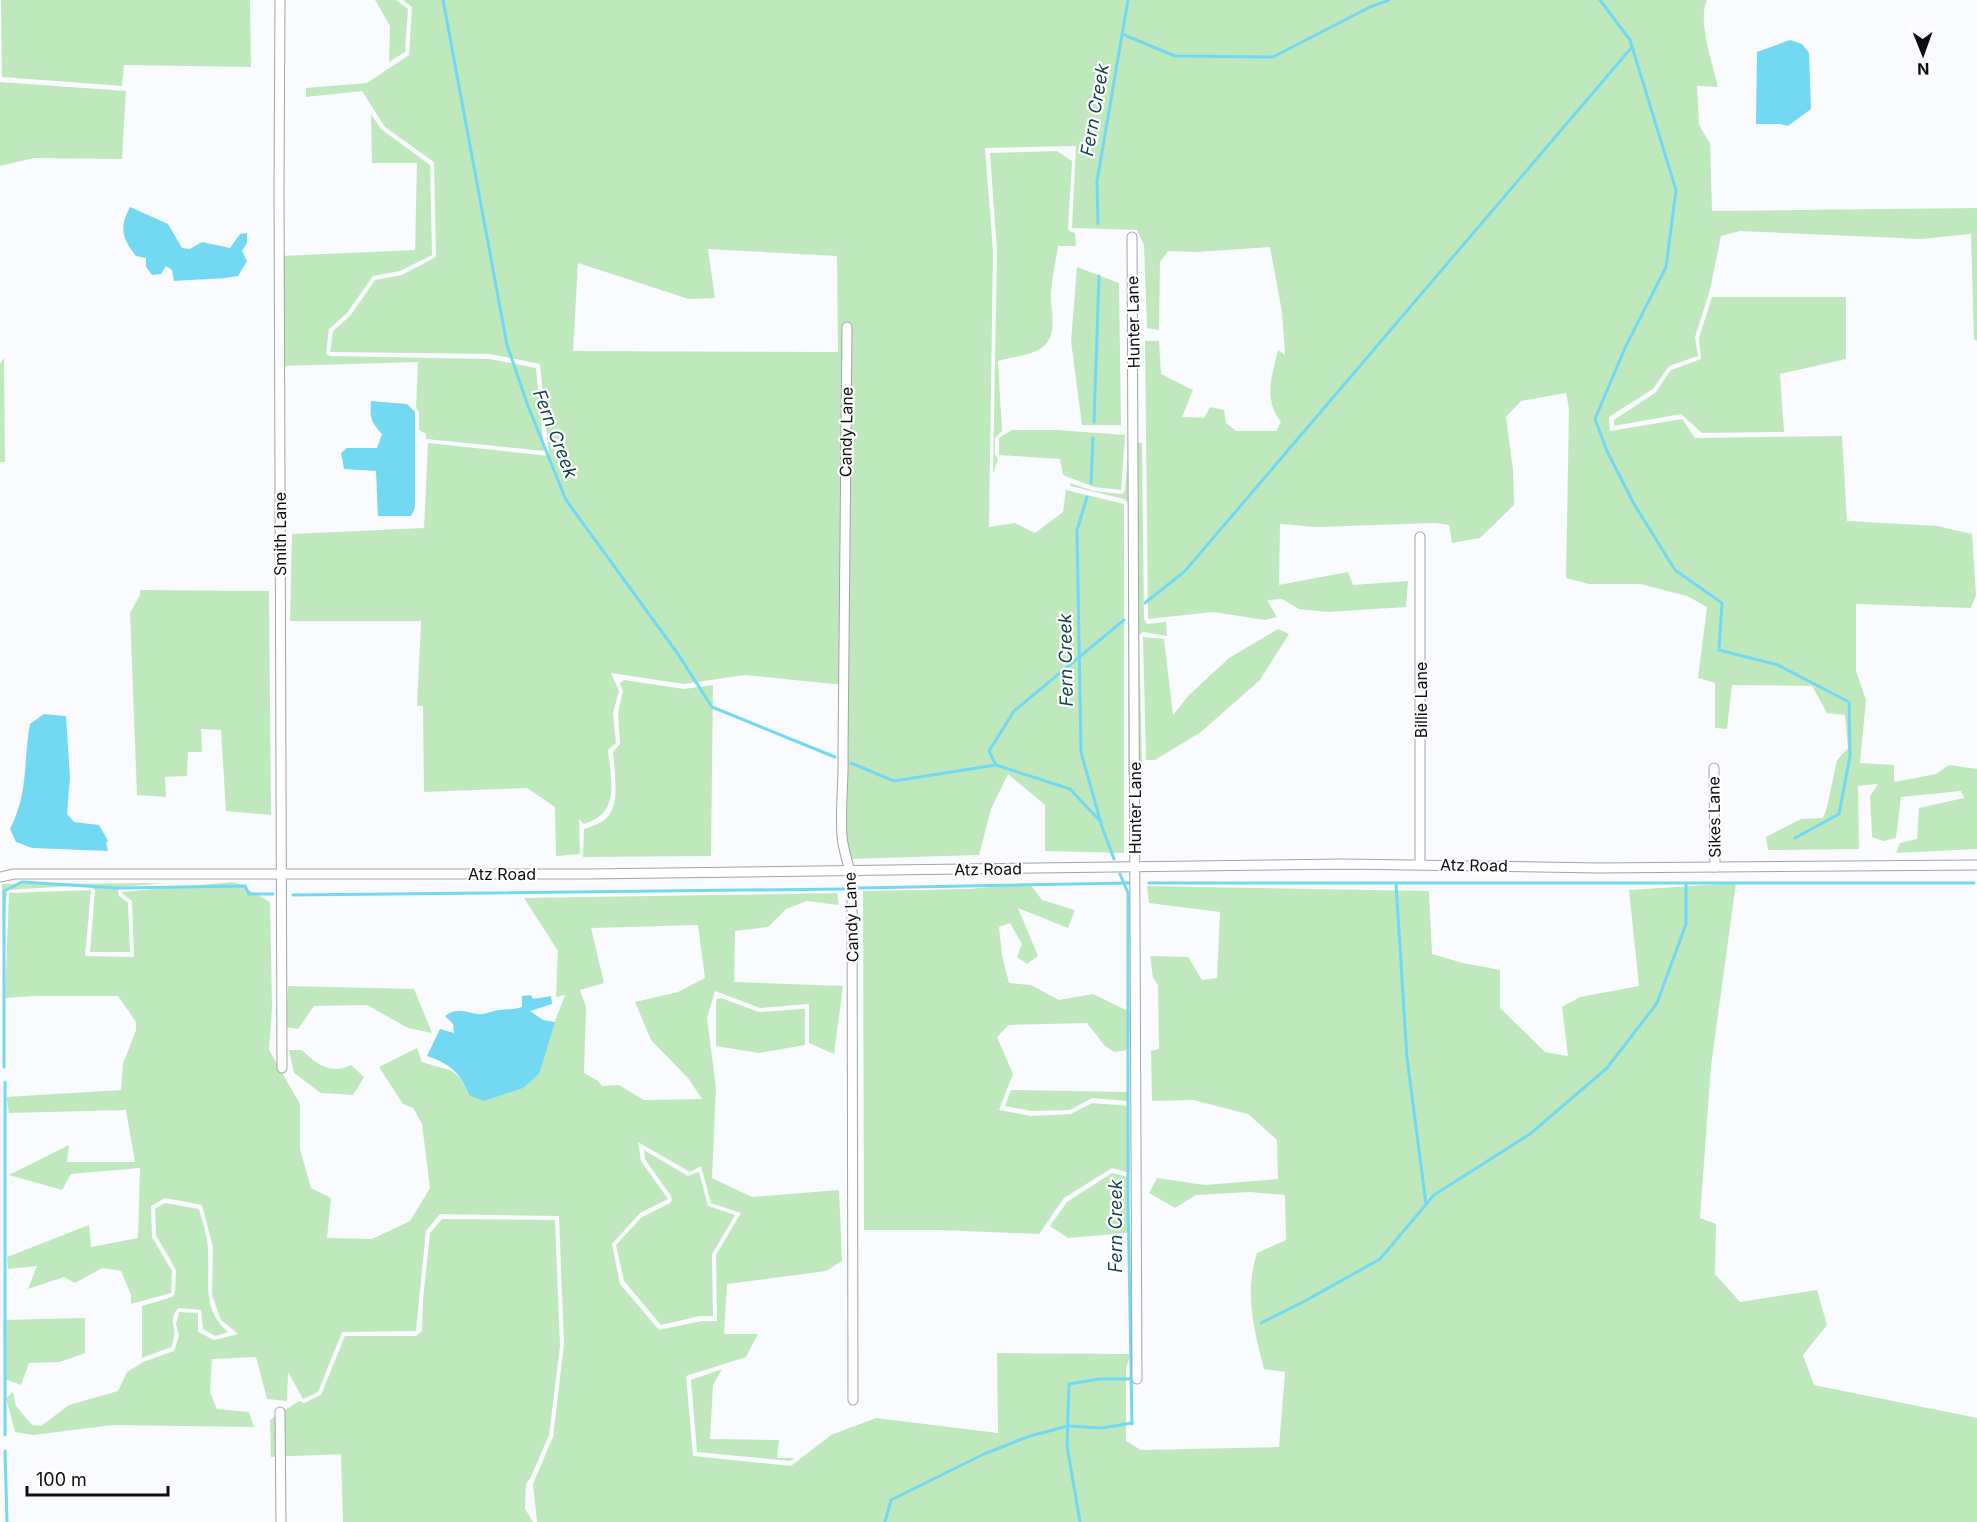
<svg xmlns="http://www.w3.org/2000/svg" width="1977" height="1522" viewBox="0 0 1977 1522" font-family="Inter,sans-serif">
  <rect width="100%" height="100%" fill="#fafbff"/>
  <g fill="#bfe9bd" fill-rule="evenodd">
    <path d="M1,0H250L251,67L124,65L122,86L2,77Z"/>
    <path d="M375,0H396L408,9L405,52L389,62L390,26Z"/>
    <path d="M403,0H1707C1697,20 1713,64 1718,87L1697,86L1699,125L1710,143L1712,211L1977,208V341L1974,339L1971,234L1921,239L1740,231L1721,236L1710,290L1695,337L1698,356L1669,366L1653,389L1609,417L1610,431L1682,419L1695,438L1842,436L1847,521L1937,526L1972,534L1976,595L1971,608L1856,604V671L1866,700L1860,763L1894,765V782L1936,774L1949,765L1977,769V849L1896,853L1900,843L1917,839L1919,808L1964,798L1961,791L1901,797L1896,838L1883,841L1872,837L1870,796L1878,784L1858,786L1859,849L1768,850L1766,837L1801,819L1823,818L1827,807L1837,760L1848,748L1845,715L1827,713L1812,686L1732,685L1727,729L1715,728V683L1698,678L1707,607L1687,596L1640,584H1589L1566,578L1569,409L1566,393L1521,401L1506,417L1513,470L1514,505L1480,538L1452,543L1449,525L1435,523L1317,527L1280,524L1279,585L1348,572L1353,585L1408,581L1406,607L1328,612L1299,609L1282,599L1267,600L1277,617L1265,620L1213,612L1148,619L1145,341H1159L1161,374L1193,390L1182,417L1204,418L1210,407L1224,410L1226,423L1236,431H1276L1281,422C1263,399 1272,376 1278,350L1285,355L1282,312L1270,247L1197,252L1168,251L1160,262L1159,330L1147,328L1144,245L1137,230L1072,228L1076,146L985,148L993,251L989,527L1015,523L1035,533L1063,512L1066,490L1124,504V853L1045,851V805L1008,774L991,809L979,855L847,859L842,839L844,685L745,675L684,684L611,673L619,691L613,713L616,743L608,750C611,781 621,813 584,824L579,819L580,854L556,856L555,807L527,788L424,792L423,706H417L421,621H290L292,534L424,528L428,443L549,456L540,364L490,354L330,352L333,331L350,316L375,280L402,275L436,257L434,162L385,127L362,91L306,97V88L367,83L409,55L412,7ZM708,249L837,256L838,352L573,351L578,263L689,299L715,298Z"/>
    <path d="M0,82L126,91L122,159L34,158L0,166Z"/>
    <path d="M371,114L381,129L430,165L432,255L400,271L373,276L347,313L329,329L326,354L330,356L490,359L536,368L544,451L426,439V434L419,430V412L416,408L418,362L280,366V256L415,250L417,163H372Z"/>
    <path d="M1057,151L1072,161L1068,229L1069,231L1075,233L1076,246H1058C1056,261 1052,277 1051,293C1050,309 1059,334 1043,347C1031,356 1011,357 998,361L1002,431L995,438V455L998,459L993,474L997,251L990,153Z"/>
    <path d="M1077,267L1119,283L1121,425H1082L1071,341Z"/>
    <path d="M1712,297H1846V359L1780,374L1784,432L1702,433L1681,414L1614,426V420L1655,393L1671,370L1701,359L1699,338Z"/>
    <path d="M4,358L5,462H0V364Z"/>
    <path d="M1012,430H1057L1125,435L1121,490L1094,487L1063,475L1060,459L999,455V438Z"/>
    <path d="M1129,442L1142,443L1144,619L1147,624L1166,622L1167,636L1143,632L1139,635L1142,761L1144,764L1128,775V502L1124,499L1070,486V483L1094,491L1123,494L1125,490Z"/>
    <path d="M140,590L269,591L271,815L226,811L221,730L201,729L202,752H188L187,776L165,777L166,797L137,795L130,613L140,595Z"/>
    <path d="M1278,629L1289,634L1260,680L1201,732L1155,760H1146L1143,637L1164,639L1173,715L1189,695L1229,658Z"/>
    <path d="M624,680L684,689L713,685L711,856L583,857L584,829C593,826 603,823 609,815C620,802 614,767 613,752L620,744L618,713L623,691L620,683Z"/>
    <path d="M234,882L270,902L272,1007L269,1050L300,1104V1149L311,1188L331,1198L327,1238L372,1239L410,1221L430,1188L422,1124L413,1108L403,1104L379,1067L417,1048L422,1062C448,1071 458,1066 469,1095L549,1037L565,995L556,997L558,951L524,898L837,893L839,905L807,901L786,909L768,927L735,931L734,982L843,986L834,1054L809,1043V1004L760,1008L715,991L707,1018L716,1088L712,1178L752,1197L839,1190L842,1261L826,1271L727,1284L724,1334H758L746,1357L686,1376L693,1456L791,1466L831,1435L876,1418L998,1433L997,1353L1131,1354L1126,1368V1441L1141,1450L1279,1447L1285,1372L1264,1369C1254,1330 1244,1293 1257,1253L1286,1240L1285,1195L1250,1192L1196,1195L1175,1208L1149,1193L1157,1178L1205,1185L1278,1179L1277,1140L1248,1114L1193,1100L1152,1101L1151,1051L1159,1049L1158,985L1153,978L1150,956L1188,957L1202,980L1217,978L1220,912L1149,903L1147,886L1429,891L1432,954L1463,963L1500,970V1008L1545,1052L1568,1056L1562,1007L1580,997L1639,986L1629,890L1736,883L1711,1066L1700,1218L1716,1224L1715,1274L1740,1302L1817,1290L1827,1325L1803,1355L1814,1385L1977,1418V1522H537L533,1484L553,1437L564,1344L559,1216L440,1214L426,1231L416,1331L342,1332L318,1392L303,1399L288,1372L287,1401L267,1399L256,1357L212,1359L210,1392L217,1409L249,1412L254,1427L113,1425L33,1435L15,1432L6,1398L13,1392L16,1406L32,1425L41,1426L69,1405L118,1391L127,1372L143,1362L174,1351L179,1336L176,1324L179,1312L198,1313V1332L214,1340L238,1334L221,1320L212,1295L213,1247L202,1205L165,1198L151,1206L152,1237L172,1271L171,1293L131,1304V1295L121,1271L102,1268L75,1283L64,1277L28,1289L37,1266L8,1269L7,1257L89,1225L91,1247L138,1238L140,1168L71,1174L62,1190L9,1175L69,1145L67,1162H135L126,1110L9,1113L6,1097L121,1090L123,1064L136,1030V1022L118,996H35L5,998L9,893L91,890L85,956L134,957L132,901L121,892ZM698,925L705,978L678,992L635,1002L651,1040L688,1078L702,1099L644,1100L619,1085L602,1086L598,1081L584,1073L586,1007L580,990L604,983L591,928ZM638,1142L690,1172L701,1166L711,1203L741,1213L716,1255L717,1321H701L659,1330L620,1284L612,1244L640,1213L668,1199L641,1161Z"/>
    <path d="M166,883L121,887L118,890L119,896L128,903L130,952H90L95,891L91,885L7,890L3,941L2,884Z"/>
    <path d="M1029,883L1042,900L1075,910L1068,928L1018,908L1038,956L1027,964L1017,957L1022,944L1010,923L999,927L1002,955L1009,983L1031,985L1059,1000L1093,994L1130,1012L1129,1050L1114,1052L1104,1045L1087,1023L1009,1025L997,1037L1013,1074L999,1110L1031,1116L1071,1114L1092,1103L1129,1106L1130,1173L1112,1168L1064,1198L1039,1234L940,1230H864L863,891L970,889Z"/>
    <path d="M288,986L414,989L432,1033L408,1028L367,1005L314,1006L298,1029L286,1027Z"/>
    <path d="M721,998L759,1012L805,1009V1045L759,1053L716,1046V1002L717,999Z"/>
    <path d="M289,1050H302C316,1064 330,1075 351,1065L364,1077L353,1095L321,1093L294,1073Z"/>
    <path d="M1011,1090L1128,1092V1101L1092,1098L1070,1110L1032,1111L1005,1106Z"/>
    <path d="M644,1150L688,1176L699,1172L708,1206L735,1215L712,1254L713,1316H700L661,1325L624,1281L616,1245L642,1217L670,1203L672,1200L671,1196L645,1159Z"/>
    <path d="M1112,1173L1128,1177V1233L1068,1238L1050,1226L1067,1202Z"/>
    <path d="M165,1203L199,1209C202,1222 208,1237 208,1250C210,1282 201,1309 228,1332L215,1336L203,1329L201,1310L178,1308C168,1321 176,1326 174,1337C174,1341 172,1344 171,1347L142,1358V1306L172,1297L175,1293L176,1270L156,1235L155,1209Z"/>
    <path d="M442,1219L555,1220L560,1346L549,1435L530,1479L526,1483L525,1509L533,1522H343L341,1454L271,1457L270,1420L299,1401L304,1403L321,1395L345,1336H416L422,1331L423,1300L430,1233Z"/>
    <path d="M85,1318V1353L60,1362L29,1363L21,1385L5,1379L3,1320Z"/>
    <path d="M722,1369L713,1385L710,1439L779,1440L777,1458H795L790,1461L697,1452L691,1380Z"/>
  </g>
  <g fill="#73d9f3">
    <path d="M1790,40L1802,44L1809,53L1811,109L1788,126L1780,124H1756L1757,52Z"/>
    <path d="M130,207L168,224L182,248L190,249L202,242L230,248L240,234L247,233V243L242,251L247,261L238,276C217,280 195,279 174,281L172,270L166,266L161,274L152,275L146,267V258L136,256C122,238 119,228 130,207Z"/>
    <path d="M371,401L407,404L415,412V508L411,516H378L376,471L344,469L341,453L347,448H377L382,434C370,421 370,418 371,401Z"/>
    <path d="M44,714L66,716L70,777L67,814L74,822L99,825L108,841L106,843L108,851L32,848L16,842L10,829C29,792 23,762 30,724Z"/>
    <path d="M531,995L533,999L551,996L552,1004L530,1011L543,1020L555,1022L539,1074L523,1088L484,1101L469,1095C460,1072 450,1064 427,1056L440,1029L454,1033L453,1024L445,1016C461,1005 468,1015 483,1014C488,1013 493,1011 498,1010C506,1009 514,1010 522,1007V996Z"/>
  </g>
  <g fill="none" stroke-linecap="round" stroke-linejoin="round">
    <g stroke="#73d9f3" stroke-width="3">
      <path d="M443,0L507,345L528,406L566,500L678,654L712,707L835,757"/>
      <path d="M1600,0L1630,40L1676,190L1666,267L1625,348L1595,419L1607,451L1634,504L1675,570L1722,603L1719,650L1778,665L1849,702L1850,756L1839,814L1795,838"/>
      <path d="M1122,34L1175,56L1273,57L1370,7L1389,0"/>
      <path d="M1098,224L1097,181L1128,0"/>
      <path d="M1094,422L1099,276"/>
      <path d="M1091,483L1093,438"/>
      <path d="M1087,497L1077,530L1081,752L1102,827L1114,859"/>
      <path d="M1145,603L1185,571L1632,47"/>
      <path d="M851,763L894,781L996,765L1070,789L1100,821"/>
      <path d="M996,765L989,751L1014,711L1124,620"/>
      <path d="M1120,874L1128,893V1197L1132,1424"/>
      <path d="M1149,883H1974"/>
      <path d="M1396,884L1407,1058L1426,1204"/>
      <path d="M859,888L1130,883"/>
      <path d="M293,895L844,889"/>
      <path d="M4,1067V891L22,882L117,888L245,886L249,894H273"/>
      <path d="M5,1082V1435"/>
      <path d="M1261,1323L1305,1301L1380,1259L1434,1195L1530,1134L1607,1068L1657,1003L1686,924V884"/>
      <path d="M5,1451L7,1522"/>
      <path d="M885,1522L891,1500L984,1454L1030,1436L1068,1426L1102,1428L1132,1423"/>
      <path d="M1080,1522L1067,1446L1069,1384L1099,1379H1131"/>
    </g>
    <g stroke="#a2a4a8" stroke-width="11">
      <g id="minor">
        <path d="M280,0L279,188L282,1068"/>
        <path d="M1132,237L1137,1379"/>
        <path d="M847,327L843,752C844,780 840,807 842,836C843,852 851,868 852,886L853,1400"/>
        <path d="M1420,537V864"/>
        <path d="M1714,768L1715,867"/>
        <path d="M0,877L14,874H587L1343,864L1599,868L1977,865"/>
        <path d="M280,1412L281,1522"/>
      </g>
    </g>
    <use href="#minor" stroke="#fff" stroke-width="9"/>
  </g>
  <g text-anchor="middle" stroke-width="4.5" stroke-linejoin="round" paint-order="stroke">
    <g font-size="16" fill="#0e0e10" stroke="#fff">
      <text transform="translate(1133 322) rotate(-91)" y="6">Hunter Lane</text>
      <text transform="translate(846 432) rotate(-89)" y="6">Candy Lane</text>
      <text transform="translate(280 534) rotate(-90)" y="6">Smith Lane</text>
      <text transform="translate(1421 700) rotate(-90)" y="6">Billie Lane</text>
      <text transform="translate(1135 808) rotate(-90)" y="6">Hunter Lane</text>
      <text transform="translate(1714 817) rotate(-91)" y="6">Sikes Lane</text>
      <text transform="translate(1474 865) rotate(1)" y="6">Atz Road</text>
      <text transform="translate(988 869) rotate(-1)" y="6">Atz Road</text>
      <text x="502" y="880">Atz Road</text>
      <text transform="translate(851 917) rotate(-92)" y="6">Candy Lane</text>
    </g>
    <g font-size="18" font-style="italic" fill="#13424d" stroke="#fff">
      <text transform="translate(1095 110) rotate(-80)" y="6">Fern Creek</text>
      <text transform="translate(555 434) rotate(69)" y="6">Fern Creek</text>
      <text transform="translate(1066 660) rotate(-91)" y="6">Fern Creek</text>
      <text transform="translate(1116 1226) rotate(-90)" y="6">Fern Creek</text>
    </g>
  </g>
  <g transform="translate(1923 54) rotate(179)" stroke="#ffffff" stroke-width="4.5" paint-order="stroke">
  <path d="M0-4.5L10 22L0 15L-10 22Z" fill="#0e0e10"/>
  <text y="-9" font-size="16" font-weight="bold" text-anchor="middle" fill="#0e0e10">N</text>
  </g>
  <path d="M27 1486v9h141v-9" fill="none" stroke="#0e0e10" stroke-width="3"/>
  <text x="36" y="1486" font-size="18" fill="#0e0e10" stroke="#ffffff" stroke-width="4.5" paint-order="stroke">100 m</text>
</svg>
